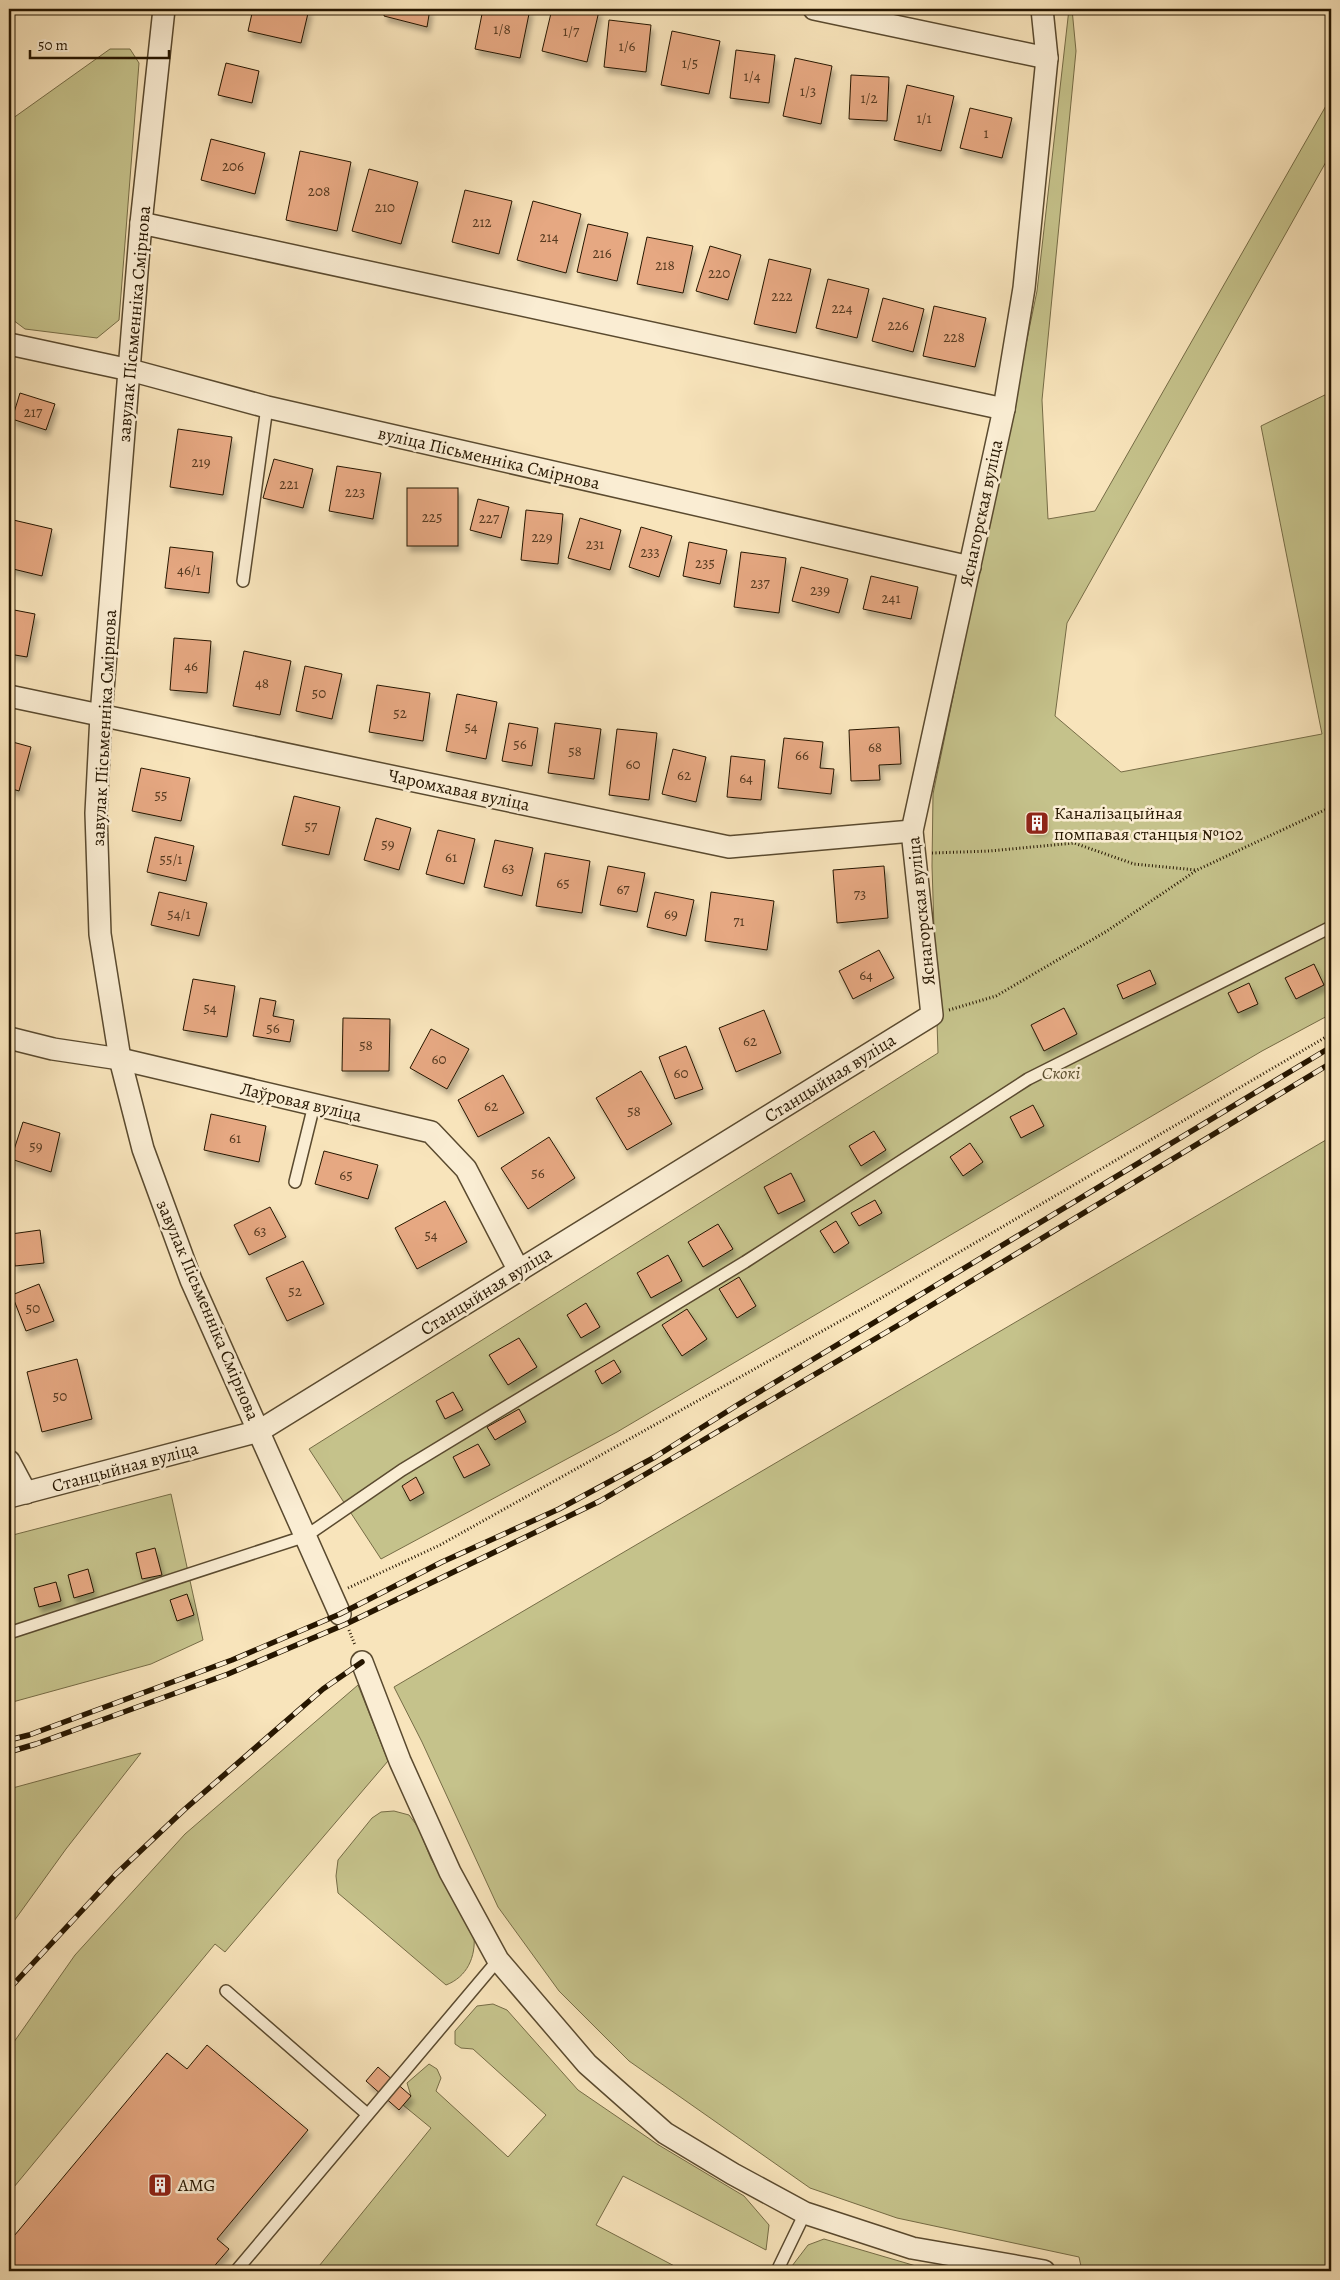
<svg xmlns="http://www.w3.org/2000/svg" width="1340" height="2280" viewBox="0 0 1340 2280" font-family="Alegreya,serif">
  <defs>
    <filter id="shadow"><feDropShadow dx="3" dy="5.5" stdDeviation="2.5" flood-color="#0004"/></filter>
  </defs>
  <rect width="100%" height="100%" fill="#f8e4bb"/>
  <filter id="stains"><feTurbulence type="fractalNoise" baseFrequency=".004" numOctaves="4"/><feColorMatrix values="0 0 0 0 .2 0 0 0 0 .09 0 0 0 0 .02 0 0 0 .5 -.17"/></filter>
  <radialGradient id="worn" r=".72"><stop offset=".6" stop-color="#630" stop-opacity="0"/><stop offset="1" stop-color="#630" stop-opacity=".3"/></radialGradient>
  <g fill="#c5c28b" stroke="#766c46">
    <path d="M1069,9H1072L1076,51L1042,400L1048,519L1095,511L1331,97V153L1067,623L1055,716L1121,772L1322,734L1261,426L1331,392V1014L1262,1051L617,1432L381,1559L309,1449L938,1053L932,866L933,794L1037,291Z"/>
    <path d="M110,49H130L139,63L119,320L97,338L25,329L9,317V121Z"/>
    <path d="M1331,1137V2271H1082L1079,2257L897,2218L810,2188L629,2061L559,1991L498,1907L422,1742L394,1687Z"/>
    <path d="M171,1494L203,1640L151,1664L9,1703V1536Z"/>
    <path d="M358,1685L388,1761L225,1952L215,1944L9,2193V2049L75,1955L185,1834Z"/>
    <path d="M141,1753L66,1849L9,1928V1789Z"/>
    <path d="M394,1811L409,1815L418,1827L431,1859L474,1935C476,1957 467,1977 446,1985L338,1893L336,1876L338,1860L372,1818L381,1812Z"/>
    <path d="M493,2004L507,2010L578,2090L657,2144L744,2196L769,2225L766,2250L623,2176L596,2225L684,2271H315L431,2128L403,2105L411,2096L407,2083L429,2064L437,2069L441,2078L436,2091L508,2157L546,2115L473,2049L461,2048L455,2044V2031L477,2006Z"/>
    <path d="M824,2239L916,2266L943,2271H801L792,2266L808,2245Z"/>
  </g>
  <g fill="#e6a882" stroke="#261600" filter="url(#shadow)">
    <path d="M253,9H309L301,43L248,31Z"/>
    <path d="M385,9H430L427,27L384,16Z"/>
    <path d="M483,9H530L520,58L475,49Z"/>
    <path d="M552,9H592L599,11L587,62L542,51Z"/>
    <path d="M609,20L651,25L646,72L604,67Z"/>
    <path d="M672,31L720,41L709,94L661,85Z"/>
    <path d="M736,50L775,55L769,103L730,98Z"/>
    <path d="M795,58L832,66L821,124L783,116Z"/>
    <path d="M226,63L259,71L252,103L218,95Z"/>
    <path d="M851,75L889,77L887,121L849,119Z"/>
    <path d="M907,85L954,96L941,151L894,140Z"/>
    <path d="M970,108L1012,118L1002,158L960,148Z"/>
    <path d="M211,139L265,153L255,194L201,180Z"/>
    <path d="M300,151L351,162L337,231L286,220Z"/>
    <path d="M369,169L418,182L401,244L352,231Z"/>
    <path d="M465,190L512,201L499,254L452,242Z"/>
    <path d="M533,201L581,214L566,273L517,260Z"/>
    <path d="M588,224L628,233L617,281L577,272Z"/>
    <path d="M647,237L693,246L683,293L637,284Z"/>
    <path d="M710,246L741,255L728,300L696,291Z"/>
    <path d="M769,259L811,269L796,333L754,324Z"/>
    <path d="M828,279L869,289L857,338L816,328Z"/>
    <path d="M883,298L924,309L913,352L872,341Z"/>
    <path d="M934,306L986,318L975,367L923,356Z"/>
    <path d="M20,393L55,404L46,430L12,419Z"/>
    <path d="M178,429L232,437L223,495L170,487Z"/>
    <path d="M274,459L313,469L303,508L263,498Z"/>
    <path d="M337,466L381,473L373,519L329,511Z"/>
    <rect x="407" y="488" width="51" height="58"/>
    <path d="M478,499L509,507L501,538L470,530Z"/>
    <path d="M526,510L563,514L558,564L521,560Z"/>
    <path d="M580,518L621,530L610,570L568,558Z"/>
    <path d="M9,519L52,529L42,576L9,568Z"/>
    <path d="M641,527L672,536L659,577L629,567Z"/>
    <path d="M689,542L727,550L720,584L683,576Z"/>
    <path d="M170,547L213,552L209,593L165,588Z"/>
    <path d="M741,552L786,558L779,613L734,607Z"/>
    <path d="M801,567L848,579L839,613L792,601Z"/>
    <path d="M871,576L918,587L911,619L863,609Z"/>
    <path d="M9,609L35,614L27,657L9,654Z"/>
    <path d="M174,638L211,641L207,693L170,690Z"/>
    <path d="M244,651L291,661L280,715L233,706Z"/>
    <path d="M305,666L342,674L332,719L296,711Z"/>
    <path d="M377,685L430,693L423,741L369,732Z"/>
    <path d="M457,694L497,702L486,759L446,751Z"/>
    <path d="M509,723L538,728L532,766L502,761Z"/>
    <path d="M555,723L601,729L594,779L548,773Z"/>
    <path d="M899,727L901,764L879,765L880,780L851,781L849,730Z"/>
    <path d="M617,729L657,733L649,800L609,795Z"/>
    <path d="M784,738L823,742L820,768L834,769L831,794L778,788Z"/>
    <path d="M9,741L31,747L19,791L9,788Z"/>
    <path d="M673,749L706,757L696,802L662,794Z"/>
    <path d="M731,756L765,760L761,800L727,797Z"/>
    <path d="M141,768L190,778L181,821L132,811Z"/>
    <path d="M294,796L340,807L329,855L282,845Z"/>
    <path d="M1043,816L1044,829L1031,830L1030,817Z"/>
    <path d="M376,818L411,828L399,870L364,860Z"/>
    <path d="M438,830L475,839L464,884L426,874Z"/>
    <path d="M155,837L194,846L186,881L147,872Z"/>
    <path d="M495,840L533,848L522,896L484,887Z"/>
    <path d="M545,853L590,861L582,913L536,906Z"/>
    <path d="M608,866L645,873L637,912L600,905Z"/>
    <path d="M884,866L888,918L837,923L833,870Z"/>
    <path d="M159,892L207,903L199,936L151,925Z"/>
    <path d="M655,892L694,900L686,936L647,927Z"/>
    <path d="M711,892L774,901L767,950L705,941Z"/>
    <path d="M879,950L894,978L853,999L839,971Z"/>
    <path d="M1314,964L1324,985L1296,999L1285,978Z"/>
    <path d="M1150,970L1156,984L1123,999L1117,985Z"/>
    <path d="M193,979L235,986L227,1037L183,1030Z"/>
    <path d="M1249,983L1258,1004L1238,1013L1228,993Z"/>
    <path d="M260,998L276,1001L273,1016L294,1020L290,1042L253,1036Z"/>
    <path d="M1064,1008L1077,1034L1044,1051L1031,1025Z"/>
    <path d="M764,1010L781,1053L736,1072L719,1028Z"/>
    <path d="M343,1018L390,1019L389,1071H342Z"/>
    <path d="M431,1029L469,1049L447,1089L410,1068Z"/>
    <path d="M686,1046L703,1089L675,1099L659,1057Z"/>
    <path d="M641,1071L672,1124L627,1150L596,1098Z"/>
    <path d="M503,1075L524,1113L478,1137L458,1100Z"/>
    <path d="M1033,1105L1044,1126L1021,1138L1010,1117Z"/>
    <path d="M211,1114L266,1126L259,1162L204,1150Z"/>
    <path d="M23,1122L60,1133L51,1172L11,1159Z"/>
    <path d="M874,1131L886,1150L861,1166L849,1146Z"/>
    <path d="M549,1137L575,1178L528,1209L501,1168Z"/>
    <path d="M970,1143L983,1162L963,1176L950,1157Z"/>
    <path d="M324,1151L378,1165L368,1199L315,1184Z"/>
    <path d="M791,1173L805,1201L778,1214L764,1187Z"/>
    <path d="M875,1200L882,1213L859,1226L851,1213Z"/>
    <path d="M445,1201L467,1242L417,1269L395,1228Z"/>
    <path d="M270,1207L286,1237L249,1255L234,1225Z"/>
    <path d="M836,1221L849,1243L834,1253L820,1231Z"/>
    <path d="M718,1224L733,1249L703,1267L688,1242Z"/>
    <path d="M40,1230L44,1263L15,1266L11,1234Z"/>
    <path d="M668,1255L682,1281L651,1298L637,1273Z"/>
    <path d="M303,1261L324,1304L287,1321L266,1278Z"/>
    <path d="M739,1277L756,1306L737,1318L719,1289Z"/>
    <path d="M39,1284L54,1321L26,1331L12,1295Z"/>
    <path d="M586,1303L600,1327L581,1338L567,1315Z"/>
    <path d="M687,1309L707,1339L682,1356L662,1325Z"/>
    <path d="M519,1338L537,1367L508,1385L489,1355Z"/>
    <path d="M77,1359L92,1419L42,1432L27,1372Z"/>
    <path d="M614,1360L621,1372L602,1384L595,1371Z"/>
    <path d="M453,1392L463,1410L445,1419L436,1401Z"/>
    <path d="M519,1409L526,1422L495,1440L487,1427Z"/>
    <path d="M478,1444L490,1465L464,1478L453,1457Z"/>
    <path d="M416,1477L424,1493L410,1501L402,1486Z"/>
    <path d="M155,1548L162,1575L142,1579L136,1553Z"/>
    <path d="M88,1569L94,1592L74,1598L68,1575Z"/>
    <path d="M56,1582L61,1601L39,1607L34,1588Z"/>
    <path d="M187,1594L194,1615L177,1621L170,1600Z"/>
    <path d="M207,2045L308,2130L217,2239L229,2249L210,2271H9V2242L167,2053L187,2069Z"/>
    <path d="M378,2067L411,2096L399,2110L366,2081Z"/>
  </g>
  <g fill="none" stroke-linecap="round" stroke-linejoin="round">
    <g stroke="#5a4a2f" stroke-width="14">
      <g id="service">
        <path d="M243,581L267,407"/>
        <path d="M295,1182L314,1105"/>
        <path d="M9,1633L306,1536L402,1470L745,1262L1028,1079L1331,927"/>
        <path d="M226,1991L367,2114"/>
        <path d="M236,2271L498,1960"/>
        <path d="M777,2271L805,2213"/>
      </g>
    </g>
    <g stroke="#5a4a2f" stroke-width="24">
      <g id="minor">
        <path d="M164,9L141,223L101,715L96,813L100,934L120,1059L143,1149L191,1280L340,1614"/>
        <path d="M814,9L1047,58"/>
        <path d="M141,223L1004,409"/>
        <path d="M9,344L130,370L267,407L970,567"/>
        <path d="M9,696L729,847L912,831"/>
        <path d="M9,1038L53,1049L120,1059L431,1132L466,1169L519,1271"/>
        <path d="M9,1461L26,1493"/>
        <path d="M9,1497L259,1431L932,1015L912,831L1004,409L1024,288L1047,58L1042,9"/>
        <path d="M362,1662L400,1761L450,1872L498,1960L587,2064L665,2133L733,2174L805,2213L912,2248L1044,2271"/>
      </g>
    </g>
    <g stroke="#261600" stroke-width="3" stroke-dasharray="1 2.5" stroke-linecap="butt">
      <path d="M932,853L990,851L1074,843L1134,864L1196,870"/>
      <path d="M949,1010L996,996L1107,931L1197,870L1331,807"/>
      <path d="M348,1588L440,1545L876,1301L1331,1034"/>
      <path d="M349,1630L355,1645"/>
    </g>
    <use href="#service" stroke="#faedd3" stroke-width="11"/>
    <use href="#minor" stroke="#faedd3" stroke-width="21"/>
    <g stroke="#261600" stroke-width="5.5">
      <g id="rail">
        <path d="M9,1740L29,1735L232,1660L340,1614L442,1562L559,1509L655,1457L739,1404L1331,1047"/>
        <path d="M9,1752L36,1744L228,1674L346,1624L600,1501L907,1320L1331,1063"/>
        <path d="M9,1989L116,1874L185,1809L323,1689L362,1662"/>
      </g>
    </g>
    <use href="#rail" stroke="#faedd3" stroke-width="4" stroke-dasharray="11" stroke-linecap="butt"/>
  </g>
  <defs>
    <g id="building-square" transform="scale(1.25)"><rect x="-9" y="-9" width="18" height="18" rx="4" fill="#8f2418" stroke="#faedd3"/><path d="M-4-6H4V6H1V3H-1V6H-4ZM-2.5-4.3h1.7v1.8h-1.7ZM.8-4.3h1.7v1.8H.8ZM-2.5-1h1.7V.8h-1.7ZM.8-1h1.7V.8H.8Z" fill="#fff"/></g>
  </defs>
  <g fill-rule="evenodd">
    <use href="#building-square" x="1037" y="823"/>
    <use href="#building-square" x="160" y="2185"/>
  </g>
  <g text-anchor="middle" stroke-width="5" stroke-linejoin="round" paint-order="stroke">
    <g font-size="15" fill="#563a20">
      <text x="502" y="34">1/8</text>
      <text x="571" y="36">1/7</text>
      <text x="627" y="51">1/6</text>
      <text x="690" y="68">1/5</text>
      <text x="752" y="81">1/4</text>
      <text x="808" y="96">1/3</text>
      <text x="869" y="103">1/2</text>
      <text x="924" y="123">1/1</text>
      <text x="986" y="138">1</text>
      <text x="233" y="171">206</text>
      <text x="319" y="196">208</text>
      <text x="385" y="212">210</text>
      <text x="482" y="227">212</text>
      <text x="549" y="242">214</text>
      <text x="602" y="258">216</text>
      <text x="665" y="270">218</text>
      <text x="719" y="278">220</text>
      <text x="782" y="301">222</text>
      <text x="842" y="313">224</text>
      <text x="898" y="330">226</text>
      <text x="954" y="342">228</text>
      <text x="33" y="417">217</text>
      <text x="201" y="467">219</text>
      <text x="289" y="489">221</text>
      <text x="355" y="497">223</text>
      <text x="432" y="522">225</text>
      <text x="489" y="523">227</text>
      <text x="542" y="542">229</text>
      <text x="595" y="549">231</text>
      <text x="650" y="557">233</text>
      <text x="705" y="568">235</text>
      <text x="189" y="575">46/1</text>
      <text x="760" y="588">237</text>
      <text x="820" y="595">239</text>
      <text x="891" y="603">241</text>
      <text x="191" y="671">46</text>
      <text x="262" y="688">48</text>
      <text x="319" y="698">50</text>
      <text x="400" y="718">52</text>
      <text x="471" y="732">54</text>
      <text x="520" y="749">56</text>
      <text x="875" y="752">68</text>
      <text x="575" y="756">58</text>
      <text x="802" y="760">66</text>
      <text x="633" y="769">60</text>
      <text x="684" y="780">62</text>
      <text x="746" y="783">64</text>
      <text x="161" y="800">55</text>
      <text x="311" y="831">57</text>
      <text x="388" y="849">59</text>
      <text x="451" y="862">61</text>
      <text x="171" y="864">55/1</text>
      <text x="508" y="873">63</text>
      <text x="563" y="888">65</text>
      <text x="623" y="894">67</text>
      <text x="860" y="899">73</text>
      <text x="179" y="919">54/1</text>
      <text x="671" y="919">69</text>
      <text x="739" y="926">71</text>
      <text x="866" y="980">64</text>
      <text x="210" y="1013">54</text>
      <text x="273" y="1033">56</text>
      <text x="750" y="1046">62</text>
      <text x="366" y="1050">58</text>
      <text x="439" y="1064">60</text>
      <text x="681" y="1078">60</text>
      <text x="491" y="1111">62</text>
      <text x="634" y="1116">58</text>
      <text x="235" y="1143">61</text>
      <text x="36" y="1151">59</text>
      <text x="538" y="1178">56</text>
      <text x="346" y="1180">65</text>
      <text x="260" y="1236">63</text>
      <text x="431" y="1240">54</text>
      <text x="295" y="1296">52</text>
      <text x="33" y="1313">50</text>
      <text x="60" y="1401">50</text>
    </g>
    <g font-size="18" fill="#261600" stroke="#faedd3">
      <text transform="translate(134 324) rotate(-85)" y="6">завулак Пісьменніка Смірнова</text>
      <text transform="translate(489 458) rotate(13)" y="6">вуліца Пісьменніка Смірнова</text>
      <text transform="translate(981 513) rotate(-78)" y="6">Яснагорская вуліца</text>
      <text transform="translate(104 728) rotate(-87)" y="6">завулак Пісьменніка Смірнова</text>
      <text transform="translate(459 790) rotate(12)" y="6">Чаромхавая вуліца</text>
      <text transform="translate(921 911) rotate(-96)" y="6">Яснагорская вуліца</text>
      <text transform="translate(830 1078) rotate(-32)" y="6">Станцыйная вуліца</text>
      <text transform="translate(301 1102) rotate(13)" y="6">Лаўровая вуліца</text>
      <text transform="translate(486 1291) rotate(-32)" y="6">Станцыйная вуліца</text>
      <text transform="translate(208 1310) rotate(67)" y="6">завулак Пісьменніка Смірнова</text>
      <text transform="translate(125 1467) rotate(-15)" y="6">Станцыйная вуліца</text>
    </g>
    <g font-size="18" fill="#261600" stroke="#faedd3" text-anchor="start">
      <text x="1054" y="819">Каналізацыйная<tspan x="1054" dy="21">помпавая станцыя №102</tspan></text>
      <text x="178" y="2191">AMG</text>
    </g>
    <g font-size="18" font-style="italic" fill="#5e5231" stroke="#faedd3">
      <text x="1061" y="1079">Скокі</text>
    </g>
  </g>
  <rect width="1340" height="2280" fill="none" stroke="#f8e4bb" stroke-width="30"/>
  <rect x="10" y="10" width="1320" height="2260" fill="none" stroke="#261600" stroke-width="2.5"/>
  <rect x="15" y="15" width="1310" height="2250" fill="none" stroke="#261600"/>
  <path d="M30 50v8h139v-8" fill="none" stroke="#261600" stroke-width="2.5"/>
  <text x="38" y="50" font-size="15" fill="#261600" stroke="#faedd3" stroke-width="4" paint-order="stroke">50 m</text>
  <rect width="100%" height="100%" filter="url(#stains)"/>
  <rect width="100%" height="100%" fill="url(#worn)"/>
</svg>
